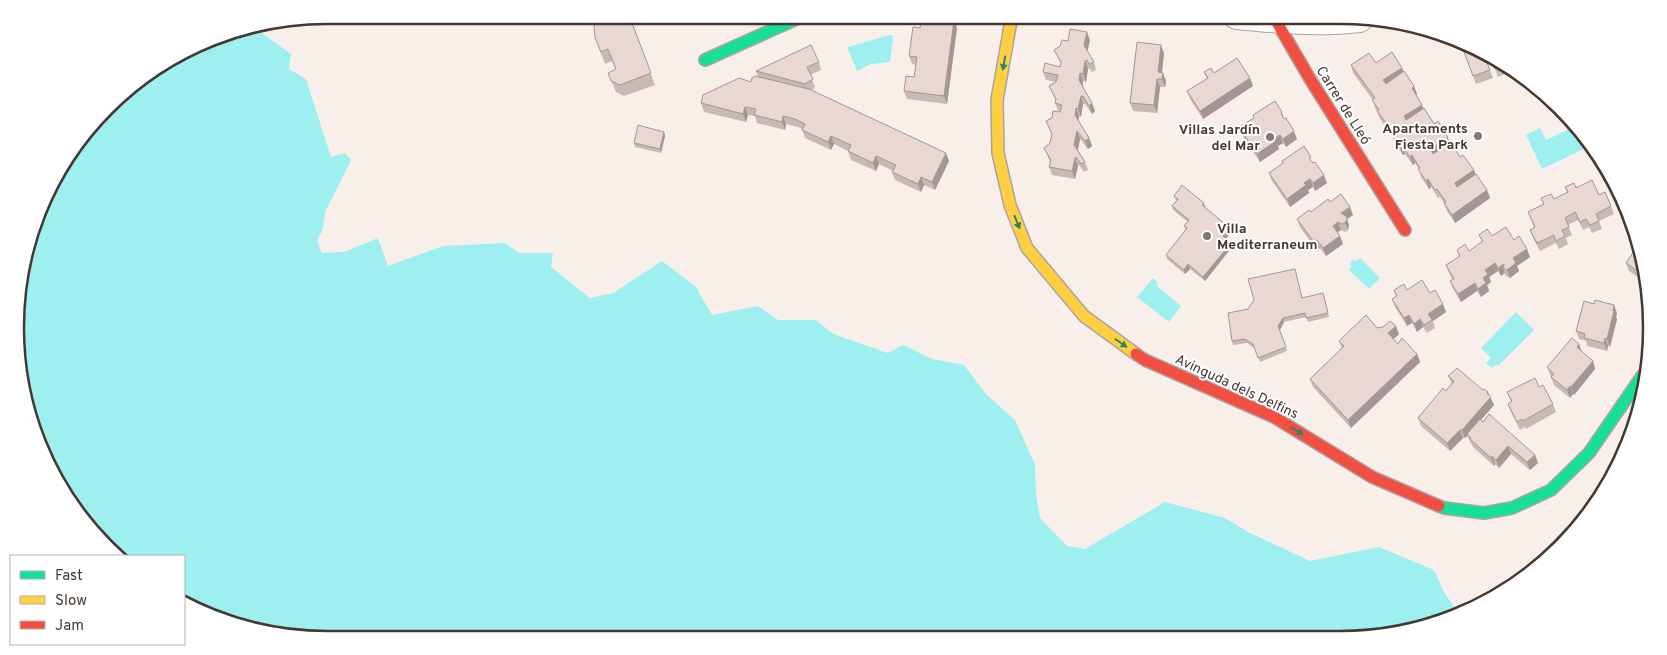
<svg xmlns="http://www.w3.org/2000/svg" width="1667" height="655" viewBox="0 0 1667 655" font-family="Overpass,sans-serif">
  <rect width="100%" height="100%" fill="#f8efeb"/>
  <g fill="#9df0ef">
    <path d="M259,26V31L291,54L289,69L306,79L331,157L345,153L351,160L325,212L323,229L317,241L322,253L344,252L378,238L388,266L443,246L505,243L519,253H553L551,267L590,298L613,293L662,261L696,287L712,315L758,306L778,320H816L833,334L888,353L903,345L932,359L964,365L986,394L1015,420L1035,465L1036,494L1040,518L1067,546L1085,549L1165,502L1225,518L1248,532L1310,561L1379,547L1434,570L1444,592L1460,616L1381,637L328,640L227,624L184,600V556H119L68,501L21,389L18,286L57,172L122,92L227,32Z"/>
    <path d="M890,35H892L893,39L890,62L871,64L857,71L848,49V47Z"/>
    <path d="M1540,128L1546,140L1572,128L1582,140L1586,148L1542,169L1526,135Z"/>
    <path d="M1360,258L1380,278L1369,289L1349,270L1351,267L1350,263L1352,260L1357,261Z"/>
    <path d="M1153,278L1157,282V286L1181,306L1169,322L1137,297Z"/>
    <path d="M1516,312L1534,330L1498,366L1497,364L1492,368L1486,363L1491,358L1481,348Z"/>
  </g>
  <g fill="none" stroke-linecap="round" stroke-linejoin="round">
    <g stroke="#ada39e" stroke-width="30">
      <path id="street" d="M1237,15C1277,19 1318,23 1359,18"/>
    </g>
    <g stroke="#ada39e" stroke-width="14">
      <g id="fast">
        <path d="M705,60L805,15"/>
        <path d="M1439,506L1444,508L1484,513L1512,508L1551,490L1589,453L1642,376"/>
      </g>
    </g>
    <g stroke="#ada39e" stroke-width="14">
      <path id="slow" d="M1012,15L997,100L998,153L1010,205L1027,248L1084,316L1136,354"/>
    </g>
    <g stroke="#ada39e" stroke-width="14">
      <g id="jam">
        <path d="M1275,19L1310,79L1405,230"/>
        <path d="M1136,354L1145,360L1274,417L1372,477L1439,506"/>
      </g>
    </g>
    <use href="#street" stroke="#fefdfc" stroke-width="28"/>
    <use href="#fast" stroke="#16e098" stroke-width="11"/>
    <use href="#slow" stroke="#ffcf43" stroke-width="11"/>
    <use href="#jam" stroke="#f24e42" stroke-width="11"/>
  </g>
  <g fill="#c8b9b6">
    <path d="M629,15L655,85L624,96L616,92L608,73L616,70L612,61L605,64L595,38Z"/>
    <path d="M954,20L957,28L947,104L907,99L904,91L914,77L916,65L912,64L909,56L920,28Z"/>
    <path d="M1090,40L1087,51L1094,62L1096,70L1092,72L1089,68L1088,69L1086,82L1083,81V86L1092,103L1095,111L1092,114L1085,104H1083L1081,117L1079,116L1078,121L1089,138L1092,146L1088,149L1080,139L1078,150L1085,162L1088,170L1084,172L1079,165L1078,166L1075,179L1052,175L1049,167L1050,162L1044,148L1050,143L1052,135L1046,121L1060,112L1058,111L1055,103L1056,101L1049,86L1056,82L1046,80L1043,72L1060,67L1061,64L1054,50L1068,41Z"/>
    <path d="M1461,44L1485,58L1493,78L1476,84Z"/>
    <path d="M1164,53L1162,73L1166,81L1165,87H1160L1157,113L1133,111L1130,103Z"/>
    <path d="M1492,61L1510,72L1498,77Z"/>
    <path d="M819,62L821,70L810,75L815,87L812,90L949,161L935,190L924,185L921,192L895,180L892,172L893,171L879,164L876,171L851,160L848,151L834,144L831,150L805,138L802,129L798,127L786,124L785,130L757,123L755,116L748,115L746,122L704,112L701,103L751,82L758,77L756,71Z"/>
    <path d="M1376,63L1402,68L1403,72L1417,94L1416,95L1423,108L1460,157L1474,170L1475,174L1487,190L1490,198L1455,223L1447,211L1444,203L1440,197L1438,198L1431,187L1429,189L1421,177L1419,169L1415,163L1413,165L1405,154L1403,155L1395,144L1393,137L1380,119L1377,111L1375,108L1373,100L1353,73L1351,65Z"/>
    <path d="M1204,72L1214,73L1250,78L1253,86L1203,119L1190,99L1187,91L1207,79Z"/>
    <path d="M1282,112L1284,118L1297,139L1286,147L1283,143L1278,146L1279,149L1260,162L1242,135L1239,127L1254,118L1253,115Z"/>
    <path d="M664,132L665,136L661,153L635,147L634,143Z"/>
    <path d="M1282,161L1313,163L1327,183L1315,191L1313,187L1308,190L1309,193L1290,207L1272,181L1269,173L1283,164Z"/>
    <path d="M1565,187L1576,188L1599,195L1611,206L1614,214L1599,221L1602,229L1592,233L1589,227L1583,230L1578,220L1568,225L1572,235L1566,238L1568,244L1559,249L1556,243L1540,251L1533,238L1530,230L1534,227L1528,212L1543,204L1541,198L1554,199L1567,193Z"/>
    <path d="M1615,188L1620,189L1625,210L1617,196Z"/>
    <path d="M1174,196L1204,203L1206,207L1205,208L1231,232L1226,239L1232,247L1205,281L1190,269L1185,274L1167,259L1166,255L1186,230L1184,226L1188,222L1173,210L1172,206L1176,201Z"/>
    <path d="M1330,202L1353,215L1347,219L1349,225L1348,230L1345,232L1341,230L1338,232L1343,244L1326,256L1320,248L1317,251L1300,227L1297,219Z"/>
    <path d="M1479,235L1492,236L1514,240L1530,257L1517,266L1519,271L1510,278L1506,276L1505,273L1501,276L1498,271L1489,277L1491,282L1487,285L1489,291L1481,297L1477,291L1461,302L1453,289L1450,281L1453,280L1449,273L1446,265L1459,257L1457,250L1469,251L1482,242Z"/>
    <path d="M1636,248L1642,280L1629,271L1626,263Z"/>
    <path d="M1295,269L1302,298H1324L1329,317L1308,322L1306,317L1284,322L1280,331L1287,351L1260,362L1255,349L1247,343L1233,345L1232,341L1248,309Z"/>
    <path d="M1394,290H1407L1430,293L1446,312L1433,321L1435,328L1427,333L1423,327L1417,332L1412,323L1407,326L1395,307L1392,299L1396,297Z"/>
    <path d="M1617,313L1616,317L1617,319L1610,347L1608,346L1607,351L1587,346L1586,341L1579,339L1576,331Z"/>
    <path d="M1377,328L1399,334L1394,339L1398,344L1417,354L1420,362L1351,428L1313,387L1310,379L1342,349L1339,341Z"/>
    <path d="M1582,352L1593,361L1595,369L1574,395L1573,394L1570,398L1554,385L1547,367Z"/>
    <path d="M1448,376L1489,396L1494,405L1481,420L1535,455L1538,463L1530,470L1511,454L1499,468L1495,464L1494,466L1473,447L1467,436L1465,438H1463L1450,451L1421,426L1418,418L1452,384Z"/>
    <path d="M1539,387L1553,404L1556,412L1526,429L1525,427L1520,430L1511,412L1508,404L1511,402L1507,392Z"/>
  </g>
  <g fill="#a39694">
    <path d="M954,20L957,28L947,104L944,96Z"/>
    <path d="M1087,32L1090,40L1087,53L1084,45Z"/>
    <path d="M1161,45L1164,53L1161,80L1158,72Z"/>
    <path d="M1085,61L1088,69L1086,82L1083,74Z"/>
    <path d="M1402,68L1405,76L1386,88L1383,80Z"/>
    <path d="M1080,73L1083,81L1082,88L1079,80Z"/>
    <path d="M1163,73L1166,81L1165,87L1162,79Z"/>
    <path d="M1250,78L1253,86L1203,119L1200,111Z"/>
    <path d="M1157,79L1160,87L1157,113L1154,105Z"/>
    <path d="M1414,86L1417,94L1415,96L1412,88Z"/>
    <path d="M1081,96L1083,104L1081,117L1078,109Z"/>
    <path d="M1092,103L1095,111L1092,114L1089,106Z"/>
    <path d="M1422,105L1425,113L1407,124L1404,116Z"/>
    <path d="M745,107L748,115L746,122L743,114Z"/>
    <path d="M1076,108L1079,116L1078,124L1075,115Z"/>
    <path d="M783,116L786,124L785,130L782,122Z"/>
    <path d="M1077,131L1080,139L1077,153L1074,145Z"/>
    <path d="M1294,131L1297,139L1286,147L1283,139Z"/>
    <path d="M664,132L665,136L661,153L660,149Z"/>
    <path d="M1280,135L1283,143L1278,146L1279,149L1260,162L1257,154Z"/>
    <path d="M831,136L834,144L831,150L828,142Z"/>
    <path d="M1089,138L1092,146L1088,149L1085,141Z"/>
    <path d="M1448,138L1451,146L1433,157L1430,149Z"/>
    <path d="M1402,145L1405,154L1403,155L1400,147Z"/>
    <path d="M946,153L949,161L935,190L932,182Z"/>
    <path d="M1412,155L1415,163L1413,165L1410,157Z"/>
    <path d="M876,156L879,164L876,171L873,163Z"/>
    <path d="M1075,158L1078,166L1075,179L1072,171Z"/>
    <path d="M1474,170L1477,178L1458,191L1455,183Z"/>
    <path d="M1324,175L1327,183L1315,191L1313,183Z"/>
    <path d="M921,177L924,185L921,192L918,184Z"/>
    <path d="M1310,179L1313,187L1308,190L1309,193L1290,207L1287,199L1304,183Z"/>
    <path d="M1428,179L1431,187L1429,189L1426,181Z"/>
    <path d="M1487,190L1490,198L1455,223L1452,215Z"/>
    <path d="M1350,207L1353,215L1347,219L1349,225L1348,230L1341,213Z"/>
    <path d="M1338,222L1341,230L1335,234L1333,226Z"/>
    <path d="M1230,228L1231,232L1225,240L1223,236Z"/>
    <path d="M1340,236L1343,244L1326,256L1323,248Z"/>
    <path d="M1317,240L1320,248L1317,251L1314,242Z"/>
    <path d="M1231,243L1232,247L1205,281L1203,277Z"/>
    <path d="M1527,249L1530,257L1517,266L1519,271L1510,278L1507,270L1513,258Z"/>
    <path d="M1495,263L1498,271L1489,277L1491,282L1487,285L1489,291L1481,297L1478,289L1485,270Z"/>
    <path d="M1188,264L1190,269L1185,274L1184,270Z"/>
    <path d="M1504,264L1503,268L1505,273L1501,276L1498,268Z"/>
    <path d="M1641,269L1644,278L1642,280L1639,272Z"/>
    <path d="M1475,283L1477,291L1461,302L1458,294Z"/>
    <path d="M1443,304L1446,312L1433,321L1428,314Z"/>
    <path d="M1614,305L1617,313L1616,317L1617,319L1610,347L1607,339Z"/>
    <path d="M1409,315L1412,323L1407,326L1404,318Z"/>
    <path d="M1283,318L1284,322L1279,331L1278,326Z"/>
    <path d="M1420,319L1423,327L1417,332L1414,324Z"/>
    <path d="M1396,326L1399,334L1391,341L1388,333Z"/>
    <path d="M1605,338L1608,346L1607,351L1604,343Z"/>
    <path d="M1579,344L1582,352L1577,347Z"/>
    <path d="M1417,354L1420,362L1351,428L1348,420Z"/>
    <path d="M1593,361L1595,369L1574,395L1571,387Z"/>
    <path d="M1570,386L1573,394L1570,398L1567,390Z"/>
    <path d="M1488,392L1494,405L1465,438L1462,430Z"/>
    <path d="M1460,430L1463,438L1450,451L1447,443Z"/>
    <path d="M1508,446L1511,454L1499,468L1496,460Z"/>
    <path d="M1535,455L1538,463L1530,470L1527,462Z"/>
    <path d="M1492,456L1495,464L1494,466L1491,458Z"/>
  </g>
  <g fill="#e9d7d4" stroke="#a39694">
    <path d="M595,15H629L651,73L620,85L611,81L608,73L616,69L608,49L601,52L595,38L594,25L598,24Z"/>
    <path d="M922,16L954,20L944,96L904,91L906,76L914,77L917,57L909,56L913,27L920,28Z"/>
    <path d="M1070,29L1087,32L1084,45L1094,62L1089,64L1087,60L1085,61L1083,74L1080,73L1079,80L1092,103L1089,106L1083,96H1081L1078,109L1076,108L1075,115L1089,138L1085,141L1077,131L1074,145L1085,162L1081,164L1076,157L1075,158L1072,171L1049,167L1051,160L1044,148L1050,143L1052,134L1046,121L1052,118L1053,111L1060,112L1062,105L1055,103L1056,99L1049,86L1056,82L1058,75L1043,72L1045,63L1060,67L1061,62L1054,50L1060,46L1062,40L1068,41Z"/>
    <path d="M1137,42L1161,45L1158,72L1163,73L1162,79H1157L1154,105L1130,103Z"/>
    <path d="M1461,44L1485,58L1490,70L1473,76Z"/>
    <path d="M811,45L819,62L807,67L813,79L805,84L756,71Z"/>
    <path d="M1392,52L1402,68L1383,80L1386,84L1404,71L1414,86L1412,88L1422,105L1404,116L1406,120L1424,108L1434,124L1438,121L1448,138L1430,149L1433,154L1451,142L1460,157L1463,155L1474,170L1455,183L1457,187L1476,174L1487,190L1452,215L1444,203L1446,202L1437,189L1435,190L1428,179L1426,181L1418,169L1420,168L1412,155L1410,157L1402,145L1400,147L1392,136L1394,134L1377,111L1379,110L1372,100L1375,98L1351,65L1369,53L1376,63Z"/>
    <path d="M1237,58L1250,78L1200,111L1187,91L1208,78L1204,72L1211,68L1214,73Z"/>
    <path d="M1492,62L1501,67L1495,69Z"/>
    <path d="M755,76L809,89L946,153L932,182L921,177L918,184L892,172L896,165L876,156L873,163L848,151L851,145L831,136L828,142L802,130L805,124L795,119L783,116L782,122L754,115L756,109L745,107L743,114L701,103L703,95L739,78L751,82L752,78Z"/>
    <path d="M1275,101L1282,112L1281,113L1284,119L1286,118L1294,131L1283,139L1280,135L1274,139L1276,141L1257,154L1239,127L1254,118L1253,115Z"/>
    <path d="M638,125L664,132L660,149L634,143Z"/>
    <path d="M1304,146L1311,157L1309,158L1313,163L1315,162L1324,175L1313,183L1310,179L1304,183L1306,185L1287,199L1269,173L1283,163L1282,161Z"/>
    <path d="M1592,180L1599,195L1605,192L1611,206L1596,214L1599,221L1590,225L1586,219L1580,222L1575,212L1565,218L1569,227L1562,230L1565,236L1556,241L1554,235L1537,243L1530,230L1535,227L1528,212L1544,204L1541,198L1551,194L1554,199L1568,192L1565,187L1574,183L1576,188Z"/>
    <path d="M1182,185L1204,203L1202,205L1230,228L1223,236L1231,243L1203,277L1188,264L1184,270L1166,255L1187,228L1184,226L1189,220L1172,206L1178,199L1174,196Z"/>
    <path d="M1617,186L1620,189L1623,202H1622L1615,188Z"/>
    <path d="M1341,194L1350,207L1341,213L1347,217L1346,222L1342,224L1338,222L1333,226L1340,236L1323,248L1317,240L1314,242L1297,219L1309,210L1311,212L1328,199L1330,202Z"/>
    <path d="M1506,227L1514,240L1519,236L1527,249L1513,258L1516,263L1507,270L1503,268L1504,264L1498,268L1495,263L1485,270L1488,274L1483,278L1486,283L1478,289L1475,283L1458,294L1450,281L1454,279L1446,265L1460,256L1457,250L1465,244L1469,251L1483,241L1479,235L1487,229L1492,236Z"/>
    <path d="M1636,248L1641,269L1639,272L1626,263Z"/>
    <path d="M1295,269L1302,298L1323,293L1328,313L1306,318L1305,313L1283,318L1278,326L1286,347L1258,358L1253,344L1245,339L1232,341L1228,313L1248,309L1254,300L1248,279Z"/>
    <path d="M1422,280L1430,293L1435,290L1443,304L1428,314L1432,320L1424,325L1420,319L1414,324L1409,315L1404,318L1392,299L1397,296L1394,290L1404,284L1407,290Z"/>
    <path d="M1595,300L1614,305L1613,311H1614L1607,339L1605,338L1604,343L1584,338L1585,334L1576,331L1584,301L1594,304Z"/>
    <path d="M1366,315L1377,328L1383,327L1390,321L1396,326L1388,333L1398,344L1402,338L1417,354L1348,420L1310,379L1344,346L1339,341Z"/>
    <path d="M1572,338L1579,344L1577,347L1593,361L1571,387L1570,386L1567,390L1551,377L1554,374L1547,367Z"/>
    <path d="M1457,368L1483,390L1484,389L1488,392L1487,393L1491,397L1462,430H1460L1447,443L1418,418L1443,388L1446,391L1454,381L1448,376Z"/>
    <path d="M1535,378L1539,387L1543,385L1553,404L1523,421L1522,419L1517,422L1508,404L1512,401L1507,392Z"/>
    <path d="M1489,414L1535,455L1527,462L1508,446L1496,460L1492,456L1491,458L1470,439L1471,438L1467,434L1480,419L1483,422Z"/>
  </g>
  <defs><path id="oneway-solid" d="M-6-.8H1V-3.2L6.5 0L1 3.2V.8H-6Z" transform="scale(1.25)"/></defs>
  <g fill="#30845f">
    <use href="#oneway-solid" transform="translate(1004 63) rotate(100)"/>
    <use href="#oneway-solid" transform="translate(1017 222) rotate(68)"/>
    <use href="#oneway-solid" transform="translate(1121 343) rotate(35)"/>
    <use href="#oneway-solid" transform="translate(1297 431) rotate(32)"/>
  </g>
  <g fill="#847871" stroke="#fff" stroke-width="2">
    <circle cx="1478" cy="136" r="5"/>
    <circle cx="1270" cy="137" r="5"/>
    <circle cx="1207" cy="236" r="5"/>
  </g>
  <g text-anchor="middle" stroke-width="4" stroke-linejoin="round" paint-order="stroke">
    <g font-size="14" fill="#463830" stroke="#fff">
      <text transform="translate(1344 105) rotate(58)" y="5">Carrer de Lleó</text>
      <text transform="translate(1237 386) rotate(25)" y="5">Avinguda dels Delfins</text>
    </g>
    <g font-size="14" font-weight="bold" fill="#463830" stroke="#fff" text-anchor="end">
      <text x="1468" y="133">Apartaments<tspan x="1468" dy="16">Fiesta Park</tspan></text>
      <text x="1260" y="134">Villas Jardín<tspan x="1260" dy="16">del Mar</tspan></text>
      <text x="1217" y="233" text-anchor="start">Villa<tspan x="1217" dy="16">Mediterraneum</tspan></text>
    </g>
  </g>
  <path d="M0 0H1667V655H0ZM327 24H1340A303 303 0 0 1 1643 327V328A303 303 0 0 1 1340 631H327A303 303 0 0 1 24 328V327A303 303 0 0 1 327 24Z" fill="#fff" fill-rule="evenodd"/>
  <path fill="none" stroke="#463830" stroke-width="2.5" d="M327 24H1340A303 303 0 0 1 1643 327V328A303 303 0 0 1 1340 631H327A303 303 0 0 1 24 328V327A303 303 0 0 1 327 24Z"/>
  <rect x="10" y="555" width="175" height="90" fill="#ffffff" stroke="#b5afac"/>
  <rect x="20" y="571" width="25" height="8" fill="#16e098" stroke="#b5afac"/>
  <text x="55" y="580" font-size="15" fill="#463830">Fast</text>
  <rect x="20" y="596" width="25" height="8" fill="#ffcf43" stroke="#b5afac"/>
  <text x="55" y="605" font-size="15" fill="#463830">Slow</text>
  <rect x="20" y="621" width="25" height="8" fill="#f24e42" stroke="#b5afac"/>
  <text x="55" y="630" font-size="15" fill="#463830">Jam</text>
</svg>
